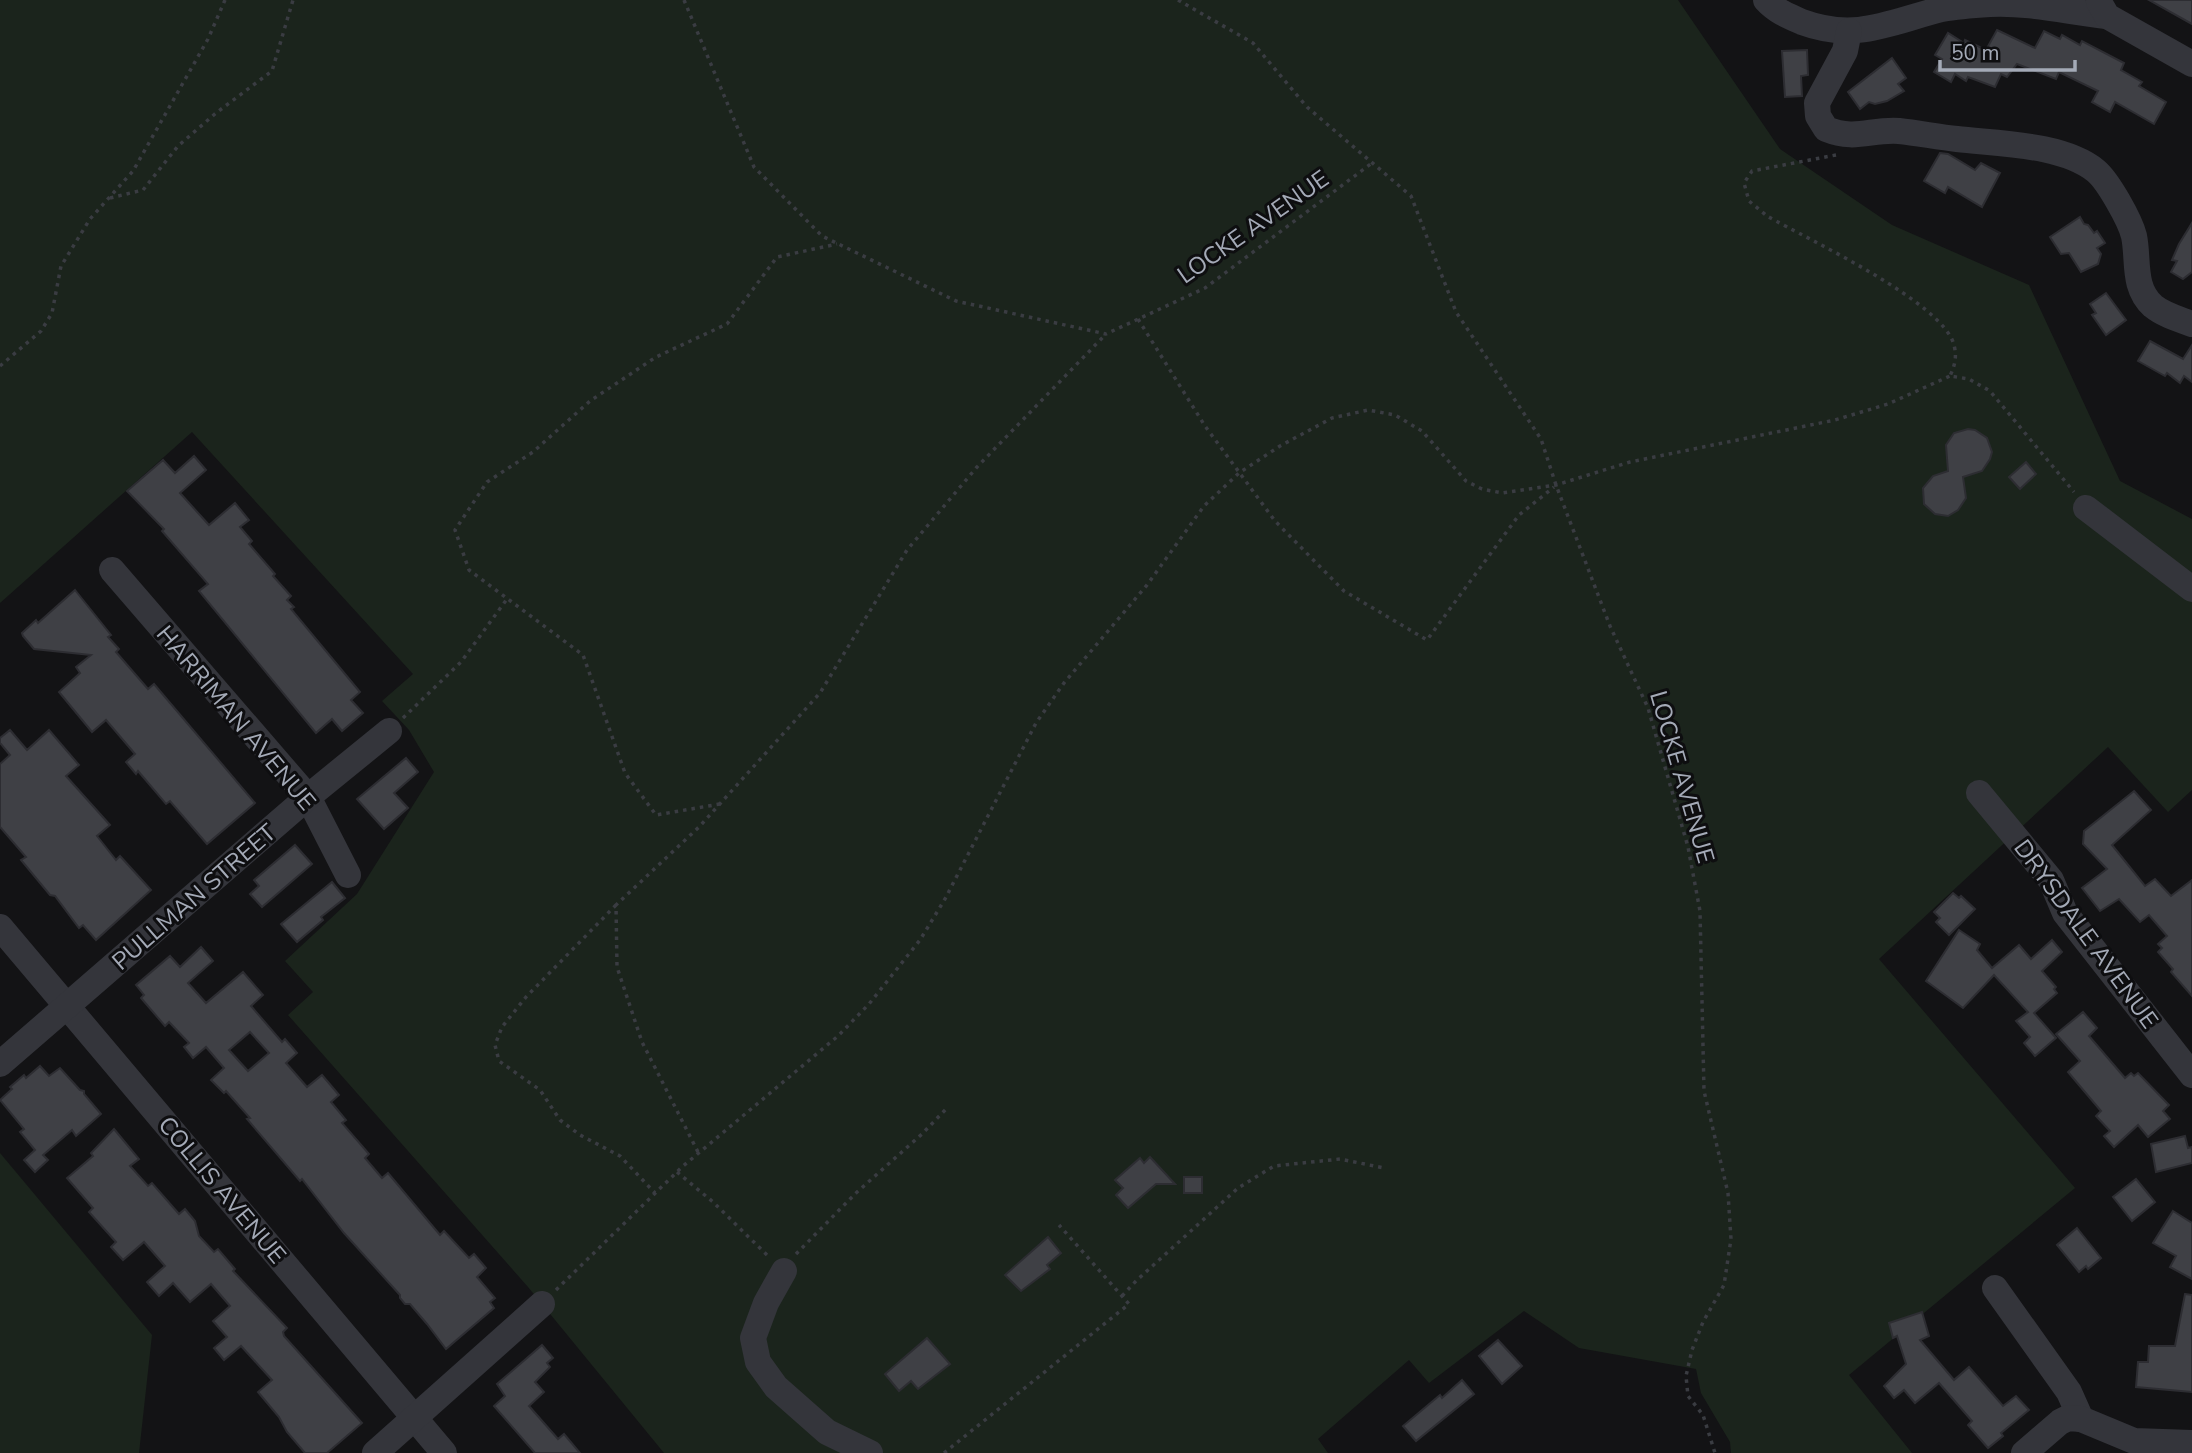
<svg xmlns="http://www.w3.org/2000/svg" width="2192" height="1453" viewBox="0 0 2192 1453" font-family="'Nunito Sans',sans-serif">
  <rect width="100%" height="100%" fill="#131315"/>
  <g fill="#1b241c">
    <path d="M0,0H1678L1780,149L1892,225L2029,285L2120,481L2192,519V790L2168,812L2108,747L1879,959L2075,1188L1849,1375L1912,1453H1731L1730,1442L1701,1393L1696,1369L1579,1348L1524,1311L1429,1383L1409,1360L1318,1439L1328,1453H664L528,1287L288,1015L313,992L285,961L357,894L434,772L409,730L382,701L413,674L192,432L0,603Z"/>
    <path d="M0,1153L152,1335L139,1453H0Z"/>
  </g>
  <g fill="#3f4045" stroke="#2d2d32" stroke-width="2" fill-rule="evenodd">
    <path d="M2149,0H2192V24Z"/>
    <path d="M1997,30L2035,48L2044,31L2060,39L2062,35L2080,45L2082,41L2124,63L2121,70L2142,82L2139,86L2166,102L2154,124L2115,102L2110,112L2092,102L2098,91L2059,72L2056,79L2017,64L2007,77L2001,74L1995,87L1968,77L1966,81L1955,74L1951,82L1934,72L1942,59L1935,55L1948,33L1964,43L1965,40L1986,50Z"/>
    <path d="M1807,50L1808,75L1801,76L1802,96L1785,97L1782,51Z"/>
    <path d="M1892,58L1906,78L1898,84L1904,91L1887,101L1875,104L1869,102L1860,109L1848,92Z"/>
    <path d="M1940,153L1948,154L1975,170L1981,163L2000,173L1982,207L1948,187L1945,193L1924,181Z"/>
    <path d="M2080,217L2084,224L2088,225L2094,233L2097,231L2105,243L2097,248L2101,254L2098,264L2081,272L2069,253L2061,254L2050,237Z"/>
    <path d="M2192,223V272L2183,279L2171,272L2177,261L2172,260L2179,244Z"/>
    <path d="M2106,293L2126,320L2106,335L2092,315L2096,313L2090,304Z"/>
    <path d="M2150,341L2183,359L2192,345V382L2184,376L2180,383L2167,373L2165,376L2138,361Z"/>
    <path d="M1968,429L1975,430L1987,438L1992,452L1990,459L1982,471L1963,477L1966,498L1958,510L1948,516L1935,514L1924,504L1923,488L1933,476L1948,471L1946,445L1954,433Z"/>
    <path d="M194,456L206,470L180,493L209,525L235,503L249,520L240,527L252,541L249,544L275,574L273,576L291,596L287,600L294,607L291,609L360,692L351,700L363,713L342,731L332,719L316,733L199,591L208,584L162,531L164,529L127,491L163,460L175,473Z"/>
    <path d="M2026,462L2036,474L2020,489L2009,477Z"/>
    <path d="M75,590L111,635L108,637L119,649L116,652L148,689L154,684L255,803L207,844L170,801L166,804L138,771L136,774L126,762L135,754L106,720L92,732L59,692L80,673L76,667L91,655L34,649L23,636L22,633L36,620L38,623Z"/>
    <path d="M10,730L27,750L49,730L79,765L66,776L110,825L97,836L116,860L120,856L151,890L96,940L83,925L79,928L55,896L50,895L21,860L26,857L0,827V764L10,755L0,743V738Z"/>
    <path d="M406,758L418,772L394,793L408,808L384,829L357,799Z"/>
    <path d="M2134,791L2151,810L2112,845L2145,886L2155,879L2171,896L2192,880V996L2171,972L2173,969L2158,952L2162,948L2158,944L2167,936L2149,915L2140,922L2119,899L2100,911L2082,888L2107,869L2083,844L2084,831Z"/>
    <path d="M295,845L312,864L262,907L250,894L259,886L254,880Z"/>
    <path d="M332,882L345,898L321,917L323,920L297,942L281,924Z"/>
    <path d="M1953,893L1959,898L1961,896L1975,909L1949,935L1936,922L1940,918L1934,912Z"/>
    <path d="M1959,930L1980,944L1977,950L1992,968L2019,945L2031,959L2052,940L2062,952L2042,971L2056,987L2054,989L2057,993L2034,1013L2056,1038L2035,1056L2024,1043L2030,1037L2016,1021L2028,1012L1994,975L1963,1008L1926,981Z"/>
    <path d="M201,947L213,961L188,983L206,1003L243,972L263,995L251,1006L282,1042L285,1039L297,1053L286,1063L307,1087L322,1075L339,1095L331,1102L346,1120L342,1123L369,1154L365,1158L382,1178L388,1173L440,1235L444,1231L469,1258L474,1254L486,1268L477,1277L495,1298L490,1302L494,1308L446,1349L427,1324L410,1304H405L400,1298V1295L344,1233L302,1179L300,1181L247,1119L250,1118L226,1091L224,1093L211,1080L224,1068L206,1047L193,1058L184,1047L189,1043L169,1022L165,1026L141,998L144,995L136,985L170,956L180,967ZM250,1032L269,1053L248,1071L229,1050Z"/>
    <path d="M2083,1012L2097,1028L2089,1036L2125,1078L2131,1073L2134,1076L2138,1073L2169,1105L2163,1111L2170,1119L2148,1137L2138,1125L2114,1147L2104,1136L2110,1131L2096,1116L2101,1111L2068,1072L2080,1061L2056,1034Z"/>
    <path d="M40,1066L49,1076L60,1068L80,1090L84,1091V1094L101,1114L76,1136L72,1130L43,1155L48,1160L35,1172L24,1160L35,1150L20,1132L24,1129L0,1100L12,1089L10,1087L24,1075L26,1078Z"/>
    <path d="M114,1129L139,1159L130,1166L148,1186L152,1183L179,1214L185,1209L195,1221L199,1236L214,1252L218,1249L235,1269L233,1271L287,1328L283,1332L284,1336L362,1423L327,1453H305L287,1432L279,1417L258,1392L272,1380L241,1346L224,1360L214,1348L227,1337L213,1321L230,1306L211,1284L190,1302L173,1283L159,1296L147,1282L165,1266L144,1242L123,1260L111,1247L116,1242L89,1212L93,1208L67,1178L93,1156L91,1153Z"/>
    <path d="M2185,1136L2188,1148L2192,1147V1163L2156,1172L2151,1144Z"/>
    <path d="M1150,1157L1175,1184H1156L1128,1208L1116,1195L1123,1188L1115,1180L1140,1158L1144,1163Z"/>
    <rect x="1184" y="1177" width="18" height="16"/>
    <path d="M2136,1179L2155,1202L2132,1221L2113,1197Z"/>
    <path d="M2173,1211L2192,1223V1279L2170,1267L2176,1256L2153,1243Z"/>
    <path d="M2077,1228L2101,1258L2088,1269L2086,1266L2079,1272L2057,1245Z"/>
    <path d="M1048,1237L1061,1253L1047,1265L1050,1269L1021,1291L1005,1275Z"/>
    <path d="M2185,1294L2192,1295V1392L2136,1387L2138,1362H2148L2149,1346H2175Z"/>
    <path d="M1922,1312L1929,1336L1920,1340L1954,1380L1969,1367L2003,1406L2016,1396L2029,1410L2001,1433L2003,1436L1988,1448L1968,1425L1972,1421L1939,1383L1915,1403L1904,1390L1894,1398L1884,1386L1906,1364L1897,1336L1893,1338L1889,1323Z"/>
    <path d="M927,1338L950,1364L918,1389L911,1381L899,1391L885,1374Z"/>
    <path d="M1498,1340L1522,1366L1502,1384L1479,1356Z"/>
    <path d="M542,1345L553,1358L547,1363L550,1367L535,1382L544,1392L529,1406L558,1439L564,1434L580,1453H535L494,1406L505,1396L497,1384Z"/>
    <path d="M1462,1380L1474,1394L1416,1441L1403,1426L1440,1395L1442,1398Z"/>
  </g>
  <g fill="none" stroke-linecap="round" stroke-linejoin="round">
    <g stroke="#3a3c42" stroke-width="3.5" stroke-dasharray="3.5 5" stroke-linecap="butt">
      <path d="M684,0L754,167L822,236L956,301L1106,334L1205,288L1372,163"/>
      <path d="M1178,0L1253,43L1307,107L1411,196L1456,312L1541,439L1556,485L1610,626L1648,708L1688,847L1700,911L1704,1091L1728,1193L1731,1239L1724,1285L1703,1322L1692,1350L1686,1376L1688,1396L1703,1415L1715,1453"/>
      <path d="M1836,155L1752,171L1744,183L1749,201L1767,216C1809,240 1943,302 1954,345C1957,357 1955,365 1950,376L1969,379L1990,391L2074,492"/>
      <path d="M110,198L143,190L178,146L216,113L272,71L293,0"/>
      <path d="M1138,319L1205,426L1275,521L1344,591L1427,640L1519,515L1554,487"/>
      <path d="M0,366L41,331L52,313L61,266L90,219L133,171L208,39L225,0"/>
      <path d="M403,718L461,662L507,599"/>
      <path d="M720,804L656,815L625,773L583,655L469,570L455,530L487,482L533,452L590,401L656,357L727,324L777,257L837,244"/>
      <path d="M616,905L526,997L502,1027L495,1045L499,1061L540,1090L560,1120L580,1135L620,1156L655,1193"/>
      <path d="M698,1152L642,1042L617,967L616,905L699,827L820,693L907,550L977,467L1106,334"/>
      <path d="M677,1172L713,1202L768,1256"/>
      <path d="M796,1254L856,1193L922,1134L947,1108"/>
      <path d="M556,1290L682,1167L838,1036L869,1004L920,940L945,899L1036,723L1064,683L1147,585L1204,506L1239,473L1280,446L1332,418L1368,410L1395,415L1422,431L1466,481L1482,489L1502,493L1556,485L1630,462L1835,420L1888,404L1950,376"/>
      <path d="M1122,1296L1136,1281L1238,1188L1274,1166L1340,1159L1384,1168"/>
      <path d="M944,1453L1129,1304L1059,1225"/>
    </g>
    <g stroke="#34353b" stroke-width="26">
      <path d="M1766,0C1776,11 1788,16 1802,22C1856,42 1890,22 1942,9C1958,6 1974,5 1990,4C2029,2 2069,12 2107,16"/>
      <path d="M2099,2L2107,16L2192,64"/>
      <path d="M1849,31L1845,51L1817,103L1818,116L1826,129C1856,141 1870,129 1899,131C1918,133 1938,137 1957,139C1999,144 2063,144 2096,171C2108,181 2130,220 2134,236C2139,260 2132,287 2153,306C2164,315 2179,319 2192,324"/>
      <path d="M2086,508L2192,589"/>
      <path d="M112,570L308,797L348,875"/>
      <path d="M1979,793L2051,880L2065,913L2192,1075"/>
      <path d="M0,927L444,1453"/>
      <path d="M0,1064L308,797L389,731"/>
      <path d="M784,1271L766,1303L753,1338L758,1362L776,1387L827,1432L870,1453"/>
      <path d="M1995,1288L2069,1392L2081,1419"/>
      <path d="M375,1453L542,1304"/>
      <path d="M2024,1453L2060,1422L2068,1418L2081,1419L2134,1441L2192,1443"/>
    </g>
  </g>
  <g text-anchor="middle" stroke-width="6" stroke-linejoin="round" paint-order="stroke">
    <g font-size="24" fill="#a4aab7" stroke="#0e0e10">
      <text transform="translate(1253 227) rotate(-35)" y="8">LOCKE AVENUE</text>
      <text transform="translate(236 718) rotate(50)" y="8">HARRIMAN AVENUE</text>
      <text transform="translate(1682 777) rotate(74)" y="8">LOCKE AVENUE</text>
      <text transform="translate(194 897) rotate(-41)" y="8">PULLMAN STREET</text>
      <text transform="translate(2086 934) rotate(54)" y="8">DRYSDALE AVENUE</text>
      <text transform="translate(222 1190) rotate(50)" y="8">COLLIS AVENUE</text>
    </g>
  </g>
  <path d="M1940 60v10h135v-10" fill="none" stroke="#a4aab7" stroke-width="3.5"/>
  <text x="1951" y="60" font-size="21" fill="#a4aab7" stroke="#0e0e10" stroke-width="5" paint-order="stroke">50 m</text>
</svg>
